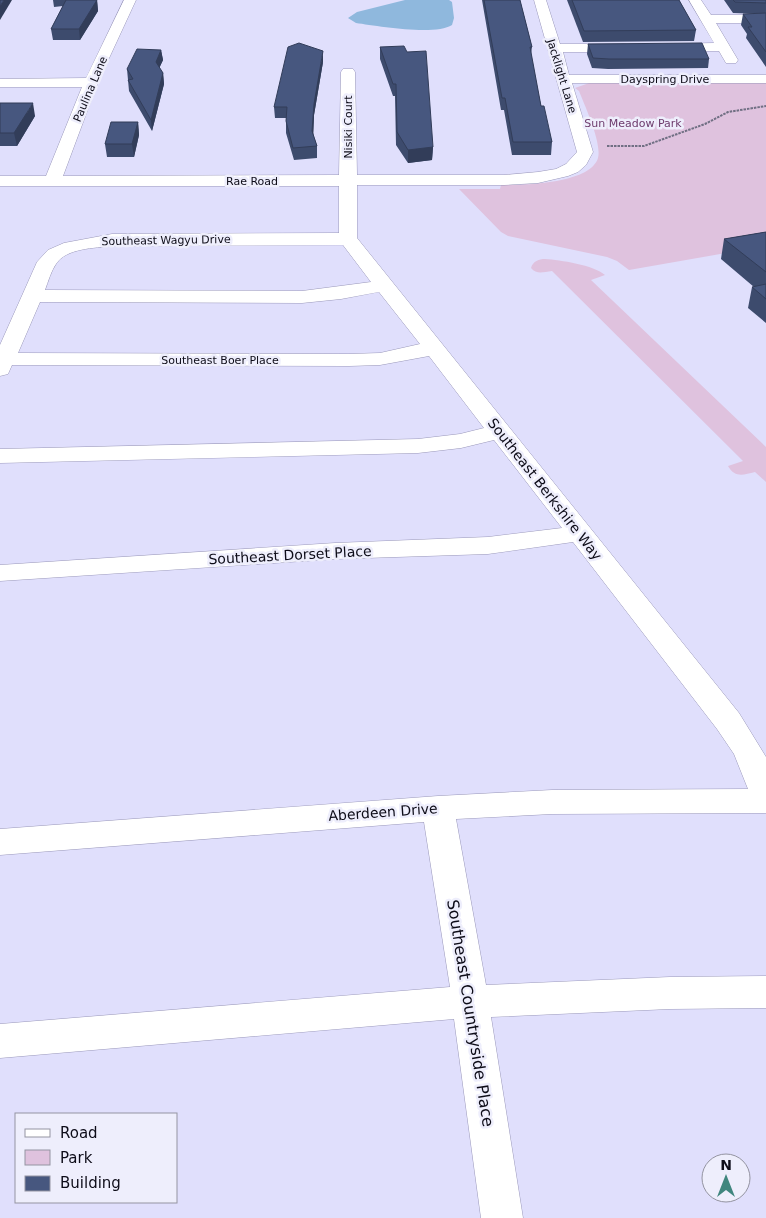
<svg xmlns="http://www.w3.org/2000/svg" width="766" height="1218" viewBox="0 0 766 1218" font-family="'DejaVu Sans',sans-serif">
  <rect width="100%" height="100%" fill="#e0dffc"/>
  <g fill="#dfc2de">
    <path d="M592,82H766V246L629,270L617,261L607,257L508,236L501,232L459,189H500L501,185C523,185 590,184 598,158C602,143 585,106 579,91L575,88Z"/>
    <path d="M545,259C560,260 594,265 605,275L591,280L766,447V482L755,472C743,475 735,478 728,466L743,461L552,271C543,272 537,275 531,268C533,261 539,259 545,259Z"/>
  </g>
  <path fill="#8fb8dd" d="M405,0H449L452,2L454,18L452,25C435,36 377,26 356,23L348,18L357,12Z"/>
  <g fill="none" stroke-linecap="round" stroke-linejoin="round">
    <g stroke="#9a98ba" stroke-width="1">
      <g id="minor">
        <path d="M124,0H136L98,82L63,176L339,175L341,72L343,69H353L355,72L357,175H504L538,172L556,169L566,164L577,152L534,0H546L560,44H624L629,45L631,48L629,51L624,52H563L569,75H766V83H572L593,152L586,165L578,172L568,176L538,183L504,185H357V238L739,713L766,757V813L552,814L456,819L486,985L670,977L766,976V1008L670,1009L491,1017L523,1218H481L454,1019L0,1058V1024L450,987L424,822L0,855V829L438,796L552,790L748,789L734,754L717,729L573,542L488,554L335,559L0,581V565L335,543L488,537L562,528L494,440L461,448L418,453L0,463V449L418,439L460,434L484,428L429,356L380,365L349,366L12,365L8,374L0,376V345L37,262L48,250L64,243L112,234L339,233V186H0V176H46L82,87H0V79L86,78ZM343,245L371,282L302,291L45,290C48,282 51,271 56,264C66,248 95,248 112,246ZM379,292L420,344L380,353L349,354L18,353L40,302L302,303L341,299Z"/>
        <path d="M689,0H701L711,15H766V23H716L738,60L736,63H726L719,51H662L660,48L662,45L667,44L714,43Z"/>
      </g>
    </g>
    <path stroke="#706f83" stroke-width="2" stroke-dasharray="2.5 1" stroke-linecap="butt" d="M607,146H644L705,124L728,112L766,106"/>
    <use href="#minor" fill="#fff" fill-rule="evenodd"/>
  </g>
  <g fill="#3d4b6d">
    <path d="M53,0H97L98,11L80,40H53L51,29L63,6L54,7Z"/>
    <path d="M482,0H520L532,47L531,54L541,106L552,142L551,155H512L504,110H501Z"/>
    <path d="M567,0H679L696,30L694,41L583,42Z"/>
    <path d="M724,0H766V67L746,38L747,34L741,25L743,14H761L733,13Z"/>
    <path d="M588,44L709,59L708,68L608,69L592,68L587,54Z"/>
    <path d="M380,47L433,147L432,160L408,163L396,145L395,96H393L380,59Z"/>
    <path d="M161,50L163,60L159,68L163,73L164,84L152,131L129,91L127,69Z"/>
    <path d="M323,62L314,115L313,134L317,146V158L294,160L286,133V118H275L274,107Z"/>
    <path d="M0,103L35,116L17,146H0Z"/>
    <path d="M138,122L139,135L134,157H107L105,144Z"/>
    <path d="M766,232V323L748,308L752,287H754L721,259L724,239Z"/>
  </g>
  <g fill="#323d59">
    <path d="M4,0H12L0,20V6Z"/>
    <path d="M97,0L98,11L80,40L79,29Z"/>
    <path d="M161,50L163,60L157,73L156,62Z"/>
    <path d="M323,51V62L314,115L313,143L312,131L314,104Z"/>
    <path d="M163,73L164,84L152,131L151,120Z"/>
    <path d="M33,103L35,116L17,146L14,133Z"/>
    <path d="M138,122L139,135L134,157L132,144Z"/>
    <path d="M433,147L432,160L408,163V150Z"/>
  </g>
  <g fill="#47577f" stroke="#323d59">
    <path d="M0,0H4L0,6Z"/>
    <path d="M66,0H97L79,29H51Z"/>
    <path d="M484,0H520L532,47H530L541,106H544L552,142H513L505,98H502Z"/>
    <path d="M572,0H679L696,30L584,31Z"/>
    <path d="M733,0H766V3L735,2Z"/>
    <path d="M766,13V52L748,27H752L743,14Z"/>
    <path d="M299,43L323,51L314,104L312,131L317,146L293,148L286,121L287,107H274L288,47Z"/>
    <path d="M702,43L709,59H609L593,58L588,44Z"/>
    <path d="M404,46L407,52L426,51L433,147L408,150L397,132L396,84H393L380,47Z"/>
    <path d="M137,49L161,50L156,62L163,73L151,120L128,80L133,79L127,69Z"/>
    <path d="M0,103H33L14,133H0Z"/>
    <path d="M111,122H138L132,144H105Z"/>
    <path d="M766,232V272L724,239Z"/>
    <path d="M766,284V299L752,287Z"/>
  </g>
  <g text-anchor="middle" stroke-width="5" stroke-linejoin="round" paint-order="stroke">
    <g font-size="11" fill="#0d0c18" stroke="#eeeefc">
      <text transform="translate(562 76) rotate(73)" y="4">Jacklight Lane</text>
      <text x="665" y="83">Dayspring Drive</text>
      <text transform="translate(90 89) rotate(-67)" y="4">Paulina Lane</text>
      <text transform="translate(348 127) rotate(-90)" y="4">Nisiki Court</text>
      <text x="252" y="185">Rae Road</text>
      <text transform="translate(166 240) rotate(-1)" y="4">Southeast Wagyu Drive</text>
      <text x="220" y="364">Southeast Boer Place</text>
    </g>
    <g font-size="11" fill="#6d3b6c" stroke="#eeeefc">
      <text x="633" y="127">Sun Meadow Park</text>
    </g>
    <g font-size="14" fill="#0d0c18" stroke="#eeeefc">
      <text transform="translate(545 489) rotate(52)" y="5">Southeast Berkshire Way</text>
      <text transform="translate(290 555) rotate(-3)" y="5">Southeast Dorset Place</text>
      <text transform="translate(383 812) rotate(-4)" y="5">Aberdeen Drive</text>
    </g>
    <g font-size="16" fill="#0d0c18" stroke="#eeeefc">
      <text transform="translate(471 1013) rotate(81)" y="6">Southeast Countryside Place</text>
    </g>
  </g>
  <rect x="15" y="1113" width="162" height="90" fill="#eeeefc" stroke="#9494a1"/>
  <rect x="25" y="1129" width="25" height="8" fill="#ffffff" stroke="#9494a1"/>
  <text x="60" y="1138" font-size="15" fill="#0d0c18">Road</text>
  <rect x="25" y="1150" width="25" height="15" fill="#dfc2de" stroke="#9494a1"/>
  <text x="60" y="1163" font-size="15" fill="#0d0c18">Park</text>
  <rect x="25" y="1176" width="25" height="15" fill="#47577f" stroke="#9494a1"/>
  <text x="60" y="1188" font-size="15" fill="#0d0c18">Building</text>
  <g transform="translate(726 1178)"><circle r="24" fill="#eeeefc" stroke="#9494a1"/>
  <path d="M0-4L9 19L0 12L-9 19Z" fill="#40867e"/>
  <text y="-8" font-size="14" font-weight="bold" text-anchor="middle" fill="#0d0c18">N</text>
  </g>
</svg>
